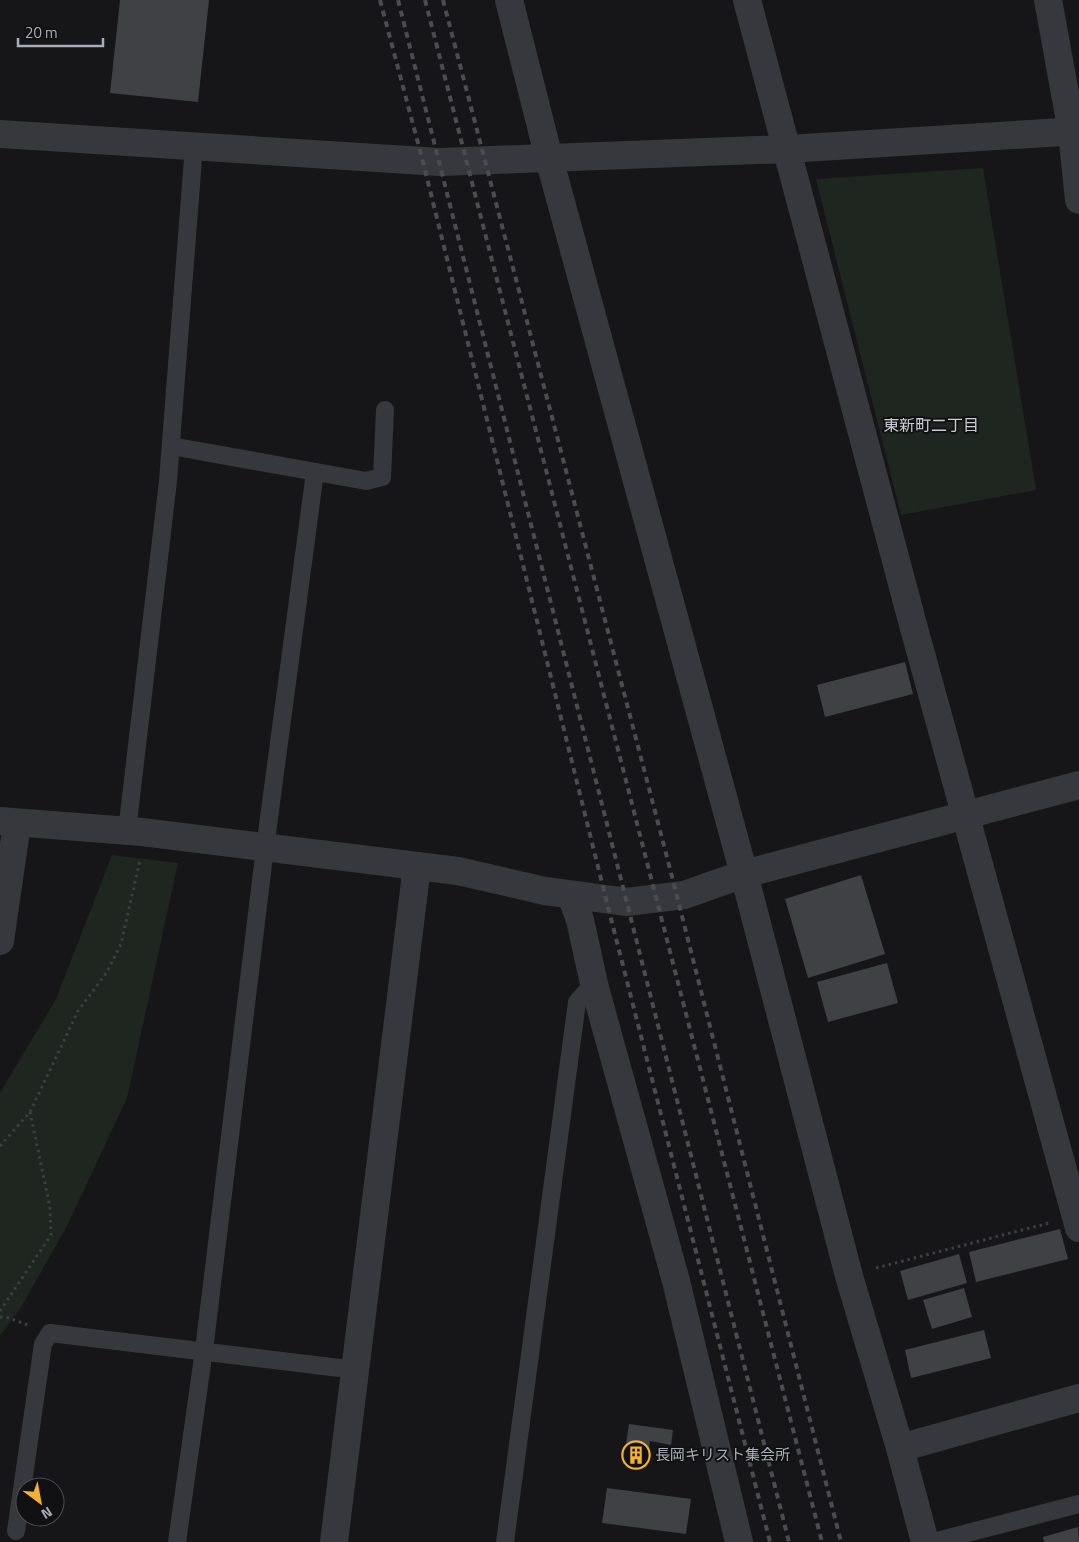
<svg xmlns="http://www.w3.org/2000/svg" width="1079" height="1542" viewBox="0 0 1079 1542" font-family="'Titillium Web','Noto Sans JP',sans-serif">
  <rect width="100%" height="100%" fill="#161618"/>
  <g fill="#1e261f">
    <path d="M983,168L1036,490L901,515L816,179Z"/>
    <path d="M112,855L178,863L127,1098L66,1228L20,1309L0,1336V1093L56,999Z"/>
  </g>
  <g fill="#404145">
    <path d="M120,0H209L198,102L110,93Z"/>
    <path d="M905,662L913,694L825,717L817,685Z"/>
    <path d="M861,875L885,954L808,978L785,899Z"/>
    <path d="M887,963L898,1003L828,1022L817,982Z"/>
    <path d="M1060,1229L1068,1259L976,1282L969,1252Z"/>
    <path d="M959,1254L967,1283L908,1300L900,1271Z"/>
    <path d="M964,1288L972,1317L932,1329L923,1300Z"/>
    <path d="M984,1330L991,1358L911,1378L905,1350Z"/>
    <path d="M629,1424L673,1430L671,1445L650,1441L647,1467L623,1464Z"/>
    <path d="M607,1488L691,1499L686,1534L602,1523Z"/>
    <path d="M1078,1527L1079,1542H1044L1043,1537Z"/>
  </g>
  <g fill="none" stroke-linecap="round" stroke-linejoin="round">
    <g stroke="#3d3f44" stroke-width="3" stroke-dasharray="2.5 4" stroke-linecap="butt">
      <path d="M0,1146L30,1112L78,1011L107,972L121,944L140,860"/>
      <path d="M876,1268L1049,1223"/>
      <path d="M0,1311L51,1235L50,1207L30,1112"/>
      <path d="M0,1317L9,1318L28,1325"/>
    </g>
    <g stroke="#37383d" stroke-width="18">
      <path d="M171,446L366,481L382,477L385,410"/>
      <path d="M127,831L168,481L194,146"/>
      <path d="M16,1531L43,1344L50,1333L356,1370"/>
      <path d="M177,1542L204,1350L265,848L315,472"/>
      <path d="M505,1542L577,1002L594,983"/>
      <path d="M933,1542L1079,1504"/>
    </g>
    <g stroke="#37383d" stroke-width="28">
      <path d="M509,0L549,158L744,874L849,1276L900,1448L925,1542"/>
      <path d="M747,0L912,621L1079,1228"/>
      <path d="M1048,0L1072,132L1079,200"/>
      <path d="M0,134L440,162L787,149L1079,131"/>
      <path d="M0,821L142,832L458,871L545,891L627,902L684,895L744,874L1079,785"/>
      <path d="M571,895L580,920L595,988L676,1281L739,1542"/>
      <path d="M0,941L17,824"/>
      <path d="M900,1448L1079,1398"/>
      <path d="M334,1542L417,866"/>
    </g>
    <g stroke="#4a4c52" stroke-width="4" stroke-dasharray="6 5" stroke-linecap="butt">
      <path d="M380,0L423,162L606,899L770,1542"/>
      <path d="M398,0L789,1542"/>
      <path d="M425,0L822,1542"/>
      <path d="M443,0L669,865L841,1542"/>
    </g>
  </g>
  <defs>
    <g id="building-ring" transform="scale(1.4375)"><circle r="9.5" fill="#111113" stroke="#f2b134" stroke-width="1.5"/><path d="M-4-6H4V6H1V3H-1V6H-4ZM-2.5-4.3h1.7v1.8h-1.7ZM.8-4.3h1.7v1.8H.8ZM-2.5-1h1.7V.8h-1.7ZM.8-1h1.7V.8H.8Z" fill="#f2b134"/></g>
  </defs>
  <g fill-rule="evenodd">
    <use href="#building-ring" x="636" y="1455"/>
  </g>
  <g text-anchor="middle" stroke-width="4" stroke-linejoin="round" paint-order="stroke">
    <g font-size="15" fill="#a8adb8" stroke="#111113" text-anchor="start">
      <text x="655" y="1460">長岡キリスト集会所</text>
    </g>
    <g font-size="16" fill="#c9ccd4" stroke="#111113">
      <text x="931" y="431">東新町二丁目</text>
    </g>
  </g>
  <g transform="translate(40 1502) rotate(148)"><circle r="24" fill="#111113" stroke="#4d4f55"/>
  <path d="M0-4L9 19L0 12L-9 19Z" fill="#f2b134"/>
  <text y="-8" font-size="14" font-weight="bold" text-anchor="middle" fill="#a8adb8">N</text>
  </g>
  <path d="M18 38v8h85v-8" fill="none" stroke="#a8adb8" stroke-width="2.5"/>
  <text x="25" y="38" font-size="15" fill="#a8adb8" stroke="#111113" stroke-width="4" paint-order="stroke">20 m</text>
</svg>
